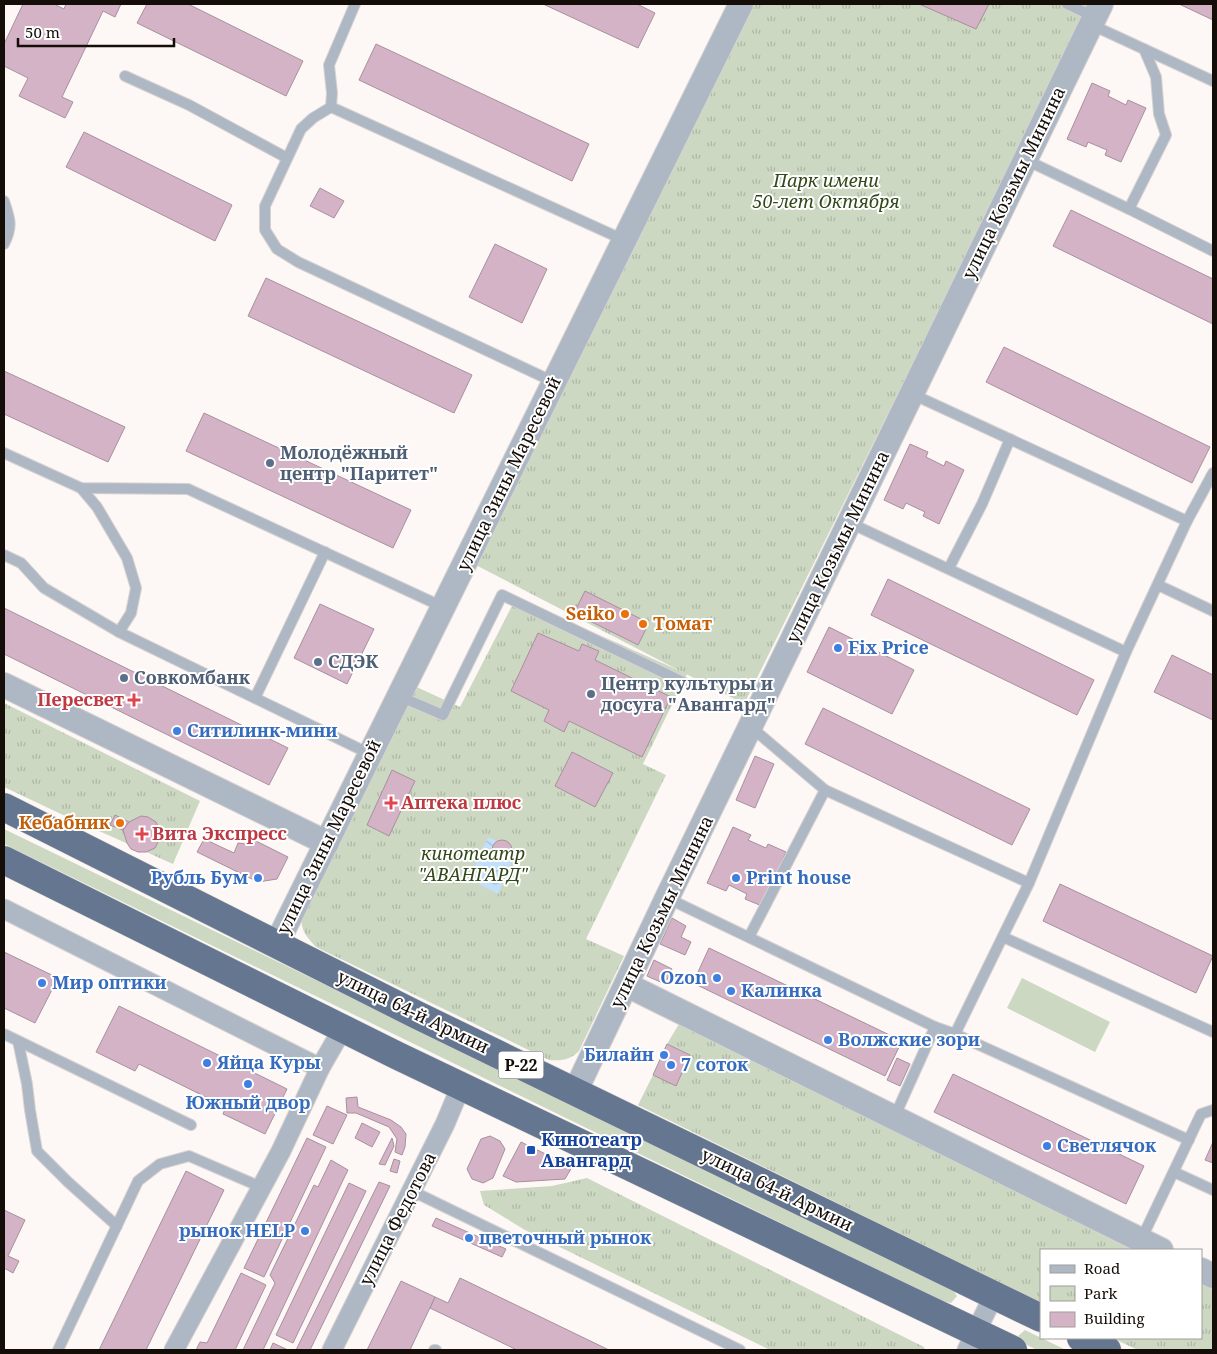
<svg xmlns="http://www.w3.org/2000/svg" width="1217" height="1354" viewBox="0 0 1217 1354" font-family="'Noto Serif',serif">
  <defs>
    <pattern id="park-tufts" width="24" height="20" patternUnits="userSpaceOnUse" patternTransform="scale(1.25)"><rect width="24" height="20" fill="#ccd8c2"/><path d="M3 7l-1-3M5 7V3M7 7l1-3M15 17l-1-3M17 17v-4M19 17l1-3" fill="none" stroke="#aeb8a5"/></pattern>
    <pattern id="water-waves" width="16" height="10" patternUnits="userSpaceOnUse" patternTransform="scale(1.25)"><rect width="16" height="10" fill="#c3e0fb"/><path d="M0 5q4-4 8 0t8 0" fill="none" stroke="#a7bfd6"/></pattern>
  </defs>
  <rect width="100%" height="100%" fill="#fdf8f5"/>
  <g fill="#ccd8c2">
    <path d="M4,829L952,1289L957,1296L951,1303L941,1301L4,844Z"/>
    <path d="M1022,978L1110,1022L1095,1052L1007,1008Z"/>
    <path d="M1025,1330L1066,1350H1037L1021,1342L1018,1336Z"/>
  </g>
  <g fill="url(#park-tufts)">
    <path d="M746,4H1091L744,704L470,562Z"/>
    <path d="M516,598L687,674L643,764L666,775L586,939L624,956L579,1051C570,1060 562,1061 549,1060L316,947C304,934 301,930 301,912L410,684L460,707Z"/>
    <path d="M4,703L200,801L173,864L61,814L4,787Z"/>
    <path d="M679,1024L1134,1250H1041V1303L638,1105L653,1075L676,1085L690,1055L667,1044Z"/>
    <path d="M587,1178L924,1347L925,1350H770L525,1230L484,1205L480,1191L552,1186Z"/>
    <path d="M1201,1283L1213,1290V1350H1138L1112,1338H1201Z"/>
  </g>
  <path fill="url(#water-waves)" d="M488,837L516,851L498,894L469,879Z"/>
  <g fill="#d5b3c6" stroke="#a7909d">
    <path d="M23,4H54L64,9L66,4H121L115,17L103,11L62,97L73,102L65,118L19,96L28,78L4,66V44Z"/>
    <path d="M147,4H188L303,61L286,96L137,23Z"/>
    <path d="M543,4H637L655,13L638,48Z"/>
    <path d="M919,4H989L976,29Z"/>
    <path d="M1179,4H1213V20Z"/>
    <path d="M376,44L589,144L572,181L359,80Z"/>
    <path d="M1092,83L1110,91L1108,96L1126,105L1128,100L1146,108L1121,162L1105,155L1107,150L1088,142L1086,147L1067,139Z"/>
    <path d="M84,132L232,205L215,241L66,167Z"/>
    <path d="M320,188L344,201L334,218L310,206Z"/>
    <path d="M1071,210L1213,279V324L1053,246Z"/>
    <path d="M495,244L547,269L522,323L469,297Z"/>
    <path d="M266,278L472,375L454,413L248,316Z"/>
    <path d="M1004,347L1210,447L1192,483L986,382Z"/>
    <path d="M4,371L125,427L108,462L4,414Z"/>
    <path d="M204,413L411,510L393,548L186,451Z"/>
    <path d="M910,444L928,452L926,457L944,466L946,461L964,470L939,524L923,516L925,512L906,503L903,509L884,500Z"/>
    <path d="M888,579L1094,680L1077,715L871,615Z"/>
    <path d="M585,591L649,623L638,645L574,613Z"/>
    <path d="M320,604L374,629L347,684L294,658Z"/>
    <path d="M4,608L288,748L269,785L4,654Z"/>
    <path d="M829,627L914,670L892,714L807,672Z"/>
    <path d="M538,633L579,651L582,644L599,651L595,660L671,697L642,757L569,721L564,732L544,721L549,710L511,691Z"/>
    <path d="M1172,655L1213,675V720L1154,692Z"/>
    <path d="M823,708L1030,809L1012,845L805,744Z"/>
    <path d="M572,752L613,773L595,807L555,786Z"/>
    <path d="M755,756L774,764L755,808L736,800Z"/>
    <path d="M392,770L415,781L389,836L367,825Z"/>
    <path d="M115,815L129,822L123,830L110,825Z"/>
    <path d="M141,816L148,817L156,822L160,831V838L155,848L146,852H138L131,849L127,843L123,830L129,822Z"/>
    <path d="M733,827L751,835L748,840L766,848L768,844L786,852L762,906L745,899L747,894L729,885L726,891L707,883Z"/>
    <path d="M204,839L234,853L238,843L247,844L254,840L288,857L277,879L258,882L197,852Z"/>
    <circle cx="502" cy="850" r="10"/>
    <path d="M1060,884L1213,956L1196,993L1043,921Z"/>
    <path d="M672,918L686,926L681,937L691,942L685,955L660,944Z"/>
    <path d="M709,948L902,1041L885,1076L693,983Z"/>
    <path d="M4,952L58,978L35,1023L4,1008Z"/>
    <path d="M654,960L672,969L665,984L647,976Z"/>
    <path d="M119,1006L287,1089L265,1134L223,1114L226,1107L139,1064L135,1071L96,1052Z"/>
    <path d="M667,1044L690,1055L676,1086L653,1075Z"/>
    <path d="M897,1058L910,1064L900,1086L887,1080Z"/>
    <path d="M953,1074L1144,1166L1126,1204L934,1112Z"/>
    <path d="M357,1097L358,1107L391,1120L401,1127L406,1134L405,1147L402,1155L395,1152L397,1139L389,1127L356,1113H347L346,1098Z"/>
    <path d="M327,1106L347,1115L333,1144L313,1135Z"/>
    <path d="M362,1123L380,1132L372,1147L355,1138Z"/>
    <path d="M490,1136L500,1141L505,1149L493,1178L483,1183L472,1179L467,1169L481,1139Z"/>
    <path d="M307,1138L326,1147L264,1277L244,1268Z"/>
    <path d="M392,1138L394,1146L385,1165L379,1164Z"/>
    <path d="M521,1142L572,1167L565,1179L516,1182L503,1176Z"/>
    <path d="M1213,1142V1163L1205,1160Z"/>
    <path d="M394,1159L400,1161L397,1173L390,1171Z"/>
    <path d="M331,1160L348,1170L345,1176L263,1350H243L275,1283L270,1275L314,1185L318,1187Z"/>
    <path d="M186,1171L224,1190L146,1350H99Z"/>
    <path d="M379,1182L390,1186L310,1350H296Z"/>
    <path d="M349,1183L366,1191L293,1343L276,1335Z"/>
    <path d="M4,1210L25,1220L8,1256L19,1261L13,1273L4,1268Z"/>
    <path d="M436,1218L506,1249L502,1257L432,1226Z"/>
    <path d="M241,1273L266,1285L235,1350H196L200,1342L207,1343Z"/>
    <path d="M460,1278L609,1350H517L430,1308L435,1297L448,1303Z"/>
    <path d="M401,1281L435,1297L410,1350H367Z"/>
    <path d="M273,1343L288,1350H270Z"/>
  </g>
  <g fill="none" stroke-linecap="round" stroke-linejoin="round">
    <g stroke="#d8d2cf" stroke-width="12">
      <g id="service">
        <path d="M1067,4L1095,17"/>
        <path d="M1092,25L1213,81"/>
        <path d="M1144,49L1156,77L1159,114L1166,135L1129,209L1213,251"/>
        <path d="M125,76L189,105L287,158"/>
        <path d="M331,107L332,93L329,65L355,4"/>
        <path d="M1026,160L1129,209"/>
        <path d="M4,201C10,219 13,226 4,244"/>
        <path d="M554,382L298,262L277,249L265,230V206L301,129L313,118L331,107L624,240"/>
        <path d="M912,394L1187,521"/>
        <path d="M4,453L81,488L188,489L443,607"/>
        <path d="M81,488L97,507L127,558L136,588L131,613L119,632"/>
        <path d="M850,523L1126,652"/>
        <path d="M4,555L21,563L44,588L119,632L370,754"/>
        <path d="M949,568L982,504L1010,439"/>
        <path d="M1158,585L1213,611"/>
        <path d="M399,696L443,715L502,595L683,682"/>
        <path d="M255,698L325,552"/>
        <path d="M751,727L825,790L1029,883"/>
        <path d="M667,898L935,1027L955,1034L1189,1140"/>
        <path d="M749,937L825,790"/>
        <path d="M1003,937L1213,1032"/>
        <path d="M4,1034L191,1125"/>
        <path d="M955,1034L1029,883L1126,652L1187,521L1213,473"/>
        <path d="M18,1041L27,1084L30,1110L37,1151L68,1182L117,1226"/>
        <path d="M894,1118L935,1027"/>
        <path d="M1174,1172L1213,1190"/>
        <path d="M412,1191L740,1350"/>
        <path d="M1141,1240L1201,1114L1213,1110"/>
        <path d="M58,1350L138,1181L160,1164L189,1156L261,1187"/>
        <path d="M434,1350H436"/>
      </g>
    </g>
    <g stroke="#d8d2cf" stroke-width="21">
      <g id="minor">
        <path d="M4,909L320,1068"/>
        <path d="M174,1350L281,1151L320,1068L343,1028"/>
        <path d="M332,1350L445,1124L461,1086"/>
        <path d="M967,1350L994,1295"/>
      </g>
    </g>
    <g stroke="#d8d2cf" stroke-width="26">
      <g id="tertiary">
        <path d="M4,685L327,843"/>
        <path d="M276,945L741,4"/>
        <path d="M627,985L1161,1250"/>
        <path d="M575,1092L667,898L1101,4"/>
        <path d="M1201,1270L1213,1276"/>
      </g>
    </g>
    <g stroke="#d8d2cf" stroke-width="29">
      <g id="trunk">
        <path d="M4,807L417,1015L1041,1318"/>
        <path d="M4,860L396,1055L1013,1350"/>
        <path d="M1081,1338L1107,1350"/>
      </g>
    </g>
    <use href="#service" stroke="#aeb8c5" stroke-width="10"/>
    <use href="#minor" stroke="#aeb8c5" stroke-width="19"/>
    <use href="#tertiary" stroke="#aeb8c5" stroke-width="24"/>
    <use href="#trunk" stroke="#657790" stroke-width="28"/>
  </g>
  <g fill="#5c6f8a" stroke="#fff" stroke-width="2">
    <circle cx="270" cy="463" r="5"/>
    <circle cx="318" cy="662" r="5"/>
    <circle cx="124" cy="678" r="5"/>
    <circle cx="591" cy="694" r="5"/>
  </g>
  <g fill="#e8710a" stroke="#fff" stroke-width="2">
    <circle cx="625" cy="614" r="5"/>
    <circle cx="643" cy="624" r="5"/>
    <circle cx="120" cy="823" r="5"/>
  </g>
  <g fill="#3f7fe0" stroke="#fff" stroke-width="2">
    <circle cx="838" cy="648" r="5"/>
    <circle cx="177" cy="731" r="5"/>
    <circle cx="258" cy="878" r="5"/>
    <circle cx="736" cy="878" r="5"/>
    <circle cx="717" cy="978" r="5"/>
    <circle cx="42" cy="983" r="5"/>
    <circle cx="731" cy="991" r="5"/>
    <circle cx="828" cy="1040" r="5"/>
    <circle cx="664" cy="1055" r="5"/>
    <circle cx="207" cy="1063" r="5"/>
    <circle cx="671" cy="1065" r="5"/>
    <circle cx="248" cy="1084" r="5"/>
    <circle cx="1047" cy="1146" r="5"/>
    <circle cx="305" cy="1231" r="5"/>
    <circle cx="469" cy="1238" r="5"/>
  </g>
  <g fill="#e0444e" stroke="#fff" stroke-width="2">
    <path d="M131.5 692.5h5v5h5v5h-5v5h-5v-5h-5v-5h5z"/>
    <path d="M388.5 795.5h5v5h5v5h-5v5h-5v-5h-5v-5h5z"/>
    <path d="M139.5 826.5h5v5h5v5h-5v5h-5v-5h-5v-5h5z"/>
  </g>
  <rect fill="#1a4fb4" stroke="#fff" stroke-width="2" x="526" y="1145" width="10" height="10" rx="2.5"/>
  <g text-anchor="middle" stroke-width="4" stroke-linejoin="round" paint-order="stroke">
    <rect fill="#fff" stroke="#5b5652" stroke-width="1" x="498.5" y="1051.5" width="45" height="27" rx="4"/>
    <g font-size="16" font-weight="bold" fill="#150d08">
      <text x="521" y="1071">Р-22</text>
    </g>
    <g font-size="18" font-style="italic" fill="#324818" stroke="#fff">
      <text x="826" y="187">Парк имени<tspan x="826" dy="21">50-лет Октября</tspan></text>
      <text x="473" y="860">кинотеатр<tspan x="473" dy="21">"АВАНГАРД"</tspan></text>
    </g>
    <g font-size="18" fill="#150d08" stroke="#fff">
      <text transform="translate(1014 183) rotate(-64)" y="6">улица Козьмы Минина</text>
      <text transform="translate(509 474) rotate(-64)" y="6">улица Зины Маресевой</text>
      <text transform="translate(838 547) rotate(-64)" y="6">улица Козьмы Минина</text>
      <text transform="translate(329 837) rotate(-64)" y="6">улица Зины Маресевой</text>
      <text transform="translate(662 912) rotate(-64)" y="6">улица Козьмы Минина</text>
      <text transform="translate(413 1012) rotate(26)" y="6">улица 64-й Армии</text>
      <text transform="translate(777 1190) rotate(26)" y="6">улица 64-й Армии</text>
      <text transform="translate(398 1219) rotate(-63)" y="6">улица Федотова</text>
    </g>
    <g font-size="18" font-weight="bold" fill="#4e5e75" stroke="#fff" text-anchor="start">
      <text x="280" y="459">Молодёжный<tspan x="280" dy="21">центр "Паритет"</tspan></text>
      <text x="328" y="668">СДЭК</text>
      <text x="134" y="684">Совкомбанк</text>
      <text x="601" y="690">Центр культуры и<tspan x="601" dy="21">досуга "Авангард"</tspan></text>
    </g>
    <g font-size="18" font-weight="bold" fill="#c56008" stroke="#fff" text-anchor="end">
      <text x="615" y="620">Seiko</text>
      <text x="653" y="630" text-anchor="start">Томат</text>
      <text x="110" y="829">Кебабник</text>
    </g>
    <g font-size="18" font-weight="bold" fill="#366cbe" stroke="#fff" text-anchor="start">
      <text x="848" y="654">Fix Price</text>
      <text x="187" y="737">Ситилинк-мини</text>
      <text x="248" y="884" text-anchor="end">Рубль Бум</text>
      <text x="746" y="884">Print house</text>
      <text x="707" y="984" text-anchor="end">Ozon</text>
      <text x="52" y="989">Мир оптики</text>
      <text x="741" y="997">Калинка</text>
      <text x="838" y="1046">Волжские зори</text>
      <text x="654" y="1061" text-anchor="end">Билайн</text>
      <text x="217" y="1069">Яйца Куры</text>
      <text x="681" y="1071">7 соток</text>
      <text x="248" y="1109" text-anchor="middle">Южный двор</text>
      <text x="1057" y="1152">Светлячок</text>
      <text x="295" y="1237" text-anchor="end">рынок HELP</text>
      <text x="479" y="1244">цветочный рынок</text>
    </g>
    <g font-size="18" font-weight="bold" fill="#be3a42" stroke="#fff" text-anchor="start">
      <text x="124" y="706" text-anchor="end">Пересвет</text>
      <text x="401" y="809">Аптека плюс</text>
      <text x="152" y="840">Вита Экспресс</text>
    </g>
    <g font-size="18" font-weight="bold" fill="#164399" stroke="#fff" text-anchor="start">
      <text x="541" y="1146">Кинотеатр<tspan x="541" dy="21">Авангард</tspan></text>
    </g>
  </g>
  <rect width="1217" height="1354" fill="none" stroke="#150d08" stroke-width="10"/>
  <rect x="1040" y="1249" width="162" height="90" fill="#ffffff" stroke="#a19e9c"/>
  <rect x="1050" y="1265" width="25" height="8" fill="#aeb8c5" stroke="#a19e9c"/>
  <text x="1084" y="1274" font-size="15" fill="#150d08">Road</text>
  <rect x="1050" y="1286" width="25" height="15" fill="url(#park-tufts)" stroke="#a19e9c"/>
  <text x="1084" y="1299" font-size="15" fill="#150d08">Park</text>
  <rect x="1050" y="1312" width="25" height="15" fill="#d5b3c6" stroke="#a19e9c"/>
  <text x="1084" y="1324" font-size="15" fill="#150d08">Building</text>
  <path d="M18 38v8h156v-8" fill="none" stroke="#150d08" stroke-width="2.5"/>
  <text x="25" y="38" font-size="15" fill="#150d08" stroke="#ffffff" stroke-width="4" paint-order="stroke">50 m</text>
</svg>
